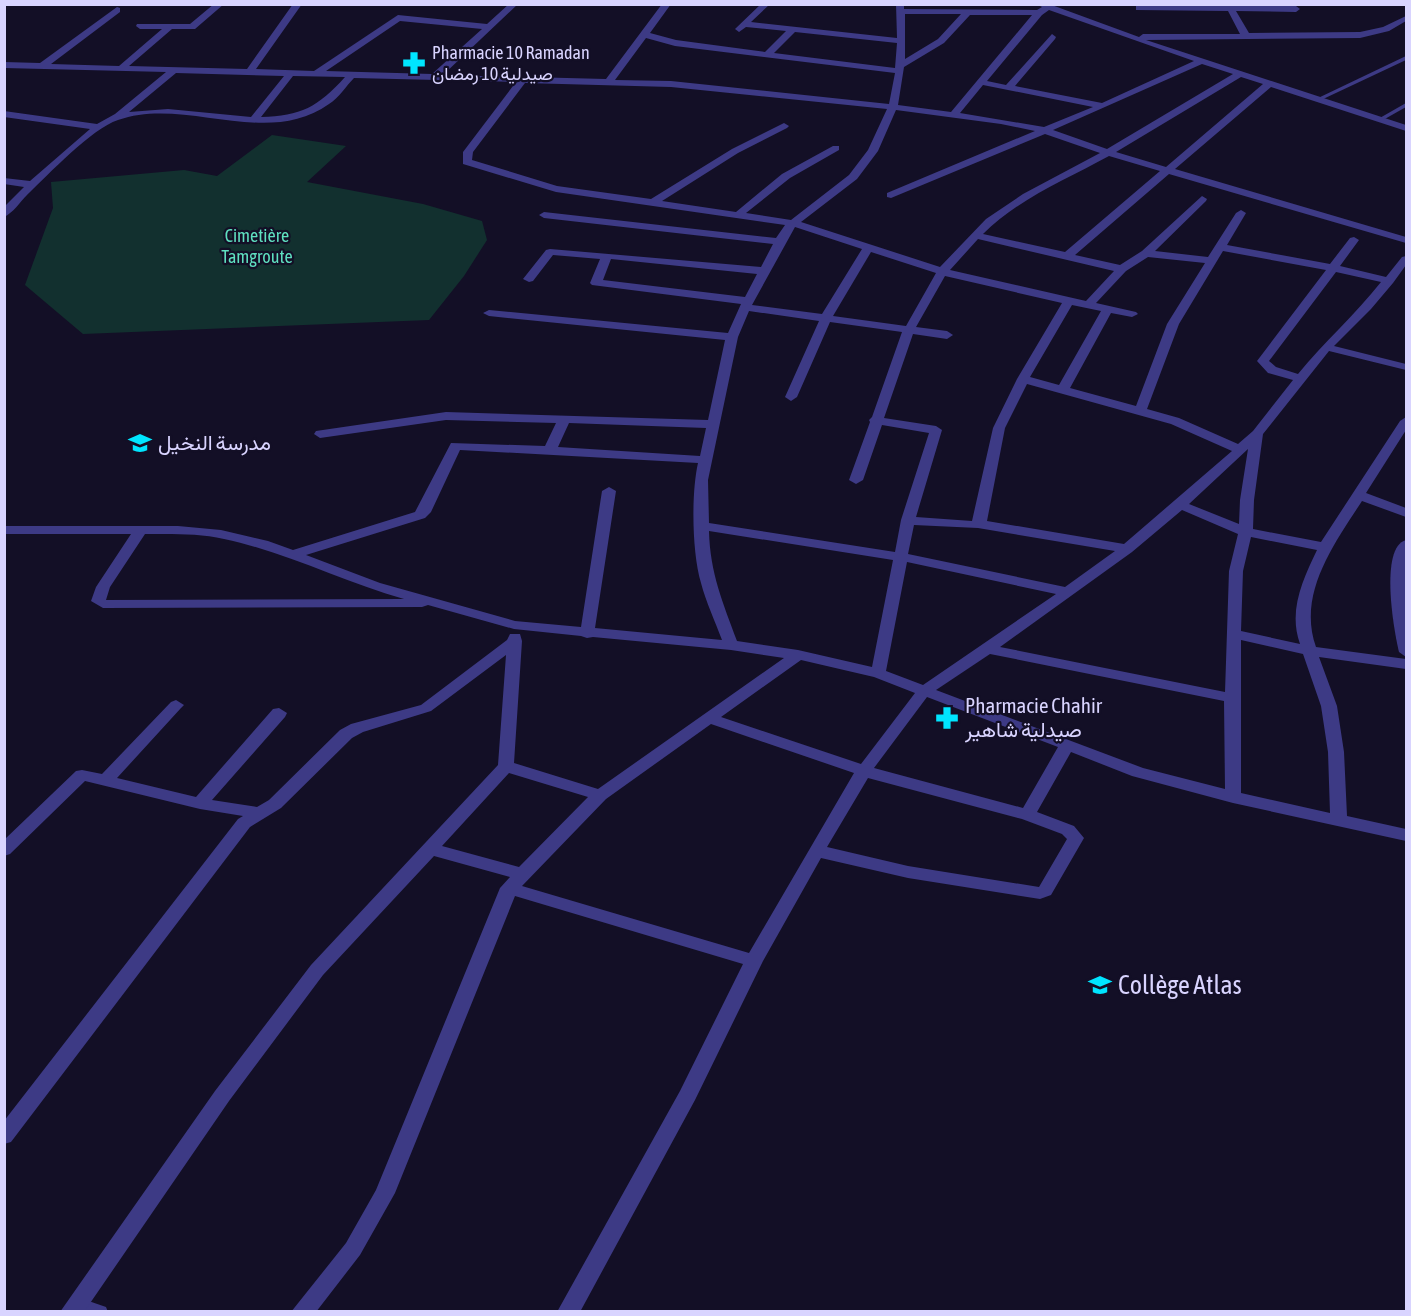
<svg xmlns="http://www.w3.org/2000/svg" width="1411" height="1316" viewBox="0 0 1411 1316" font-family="'Asap Condensed',Vazirmatn,sans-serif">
  <rect width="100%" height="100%" fill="#130f26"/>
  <path fill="#12302f" d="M272,135L346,146L307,182L423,204L482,221L487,240L464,276L429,320L83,334L25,285L53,208L51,182L184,170L217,176Z"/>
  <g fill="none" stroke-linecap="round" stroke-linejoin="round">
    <g fill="#3d3a85" fill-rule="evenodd">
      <path d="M1406,56V60L1321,100L1316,99Z"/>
      <path d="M1406,103V107L1383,120L1378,119Z"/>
      <path d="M77,1297L106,1307L108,1312H79L72,1309L69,1304L72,1299Z"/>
    </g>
    <g fill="#3d3a85" fill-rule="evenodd">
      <path d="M214,4H224L195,29H172L129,66L247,69L293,4H302L256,69L314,71L398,15L487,24L509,4H518L443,75L606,79L662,4H671L650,33L676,40L765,52L786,31L746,27L739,32L735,29L761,4H770L751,22L897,38L896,4H904V9L1037,10L1042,7L1036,4H1049L1139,37L1143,34H1240L1228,11L1136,10V6L1139,5L1296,6L1300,9L1296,12L1236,11L1249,33L1360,32L1383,27L1406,16V21L1389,31L1360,38L1146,40L1406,125V131L1403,130L1271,87L1175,169L1406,237V243L1169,174L1075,255L1120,265L1142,251L1202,196L1207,199L1206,201L1155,251L1208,257L1236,213L1241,210L1246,213L1227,245L1330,264L1350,238L1354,237L1359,240L1340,266L1386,277L1402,257L1406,256V265L1393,283L1371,309L1334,346L1406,364V370L1329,351L1263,434L1254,500L1253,529L1321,542L1400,421L1406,417V430L1366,493L1406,508V517L1362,501C1334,544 1297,594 1316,647L1406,659V669L1319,657L1337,706L1344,752L1347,816L1406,829V841L1233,803L1132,776L1071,752L1037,812L1074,826L1084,838L1051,895L1040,899L908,878L821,858L763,961L695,1100L580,1312H557L680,1091L743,964L515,896L395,1193L360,1255L316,1312H291L346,1243L376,1190L500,888L510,877L434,856L323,975L229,1101L84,1312H60L215,1091L311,965L498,765L506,655L431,711L363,732L352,738L281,808L250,827L11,1142L4,1144V1121L238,819L243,816L200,809L85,781L10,854L4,856V840L76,771L82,770L102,774L171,702L176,700L184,705L181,708L117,778L196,797L273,709L279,708L287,713L285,717L212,800L257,807L269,800L340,730L351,724L421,705L507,640L510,634H520L522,641L514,763L598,789L784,658L731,650L593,637L587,638L581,636L514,629L428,605L422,607L103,608L91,601L96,587L131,534H4V526H178L221,530L268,541L293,550L415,512L451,443L545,446L556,423L446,420L320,438L314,434L316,431L446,412L708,420L725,340L489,316L483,313L489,310L728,333L741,304L592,285L590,283L600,259L553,255L533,281L529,282L523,279L546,250L550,249L761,267L773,244L544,218L539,215L544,212L776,238L785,225L556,192L463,164V152L516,82L354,78C346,86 339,98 329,104C266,149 185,96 118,120C91,129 49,174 27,195C20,202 13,213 4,217V207L24,187L4,184V178L30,181L90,129L4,117V111L97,124L115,114L166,72L4,68V62L40,63L117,7L120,8V12L51,64L119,66L162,29H140L136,26L137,24H190ZM1049,10L1194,61L1102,103L1015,86L1055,39L1056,37L1052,34L1006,85L987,81L1042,15ZM905,14H961L938,39L905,59ZM970,15H1032L951,112L898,105L904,67L944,43ZM400,21L482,29L432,74L326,71ZM795,32L897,43L895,68L774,53ZM646,38L675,46L895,73L889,104L671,81L615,80ZM1202,64L1233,74L1107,149L1053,130ZM176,73L284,76L251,117L168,109L129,112ZM293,76L345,77C318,107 301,116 261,117ZM1241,77L1263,84L1166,167L1116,152ZM525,83L671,87L887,109L868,150L849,175L791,220L746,213L790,178L839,150V146H833L782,174L736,212L662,201L738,153L787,128L789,126L784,123L732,149L651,199L557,186L472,160L473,152ZM983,85L1093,107L1044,127L960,113ZM896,110L1001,124L1035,131L887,193V197L891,198L1045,134L1100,153L1023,194L986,219L940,267L801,222L857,179L878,151ZM1109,156L1160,171L1065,252L983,234C1018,199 1067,179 1109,156ZM795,227L862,249L822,314L752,305ZM978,239L1114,271L1086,301L950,270ZM1223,251L1326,270L1257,361L1268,373L1293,380L1253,431L1238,444L1179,418L1147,409L1179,324ZM871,252L936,273L906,326L833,316ZM1148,257L1205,263L1167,324L1136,406L1070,388L1111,313L1132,317L1138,314L1136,312L1096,303L1126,271ZM611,259L757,274L745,297L603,280ZM1336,272L1381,282C1355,315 1324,342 1298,374L1276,367L1269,361ZM945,276L1062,303L1017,379L993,428L972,521L916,517L942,430L936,426L884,418L913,334L947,339L953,335L947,331L916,327ZM1072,305L1101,311L1059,385L1030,377ZM749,311L819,321L785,397L791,401L797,397L830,322L902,332L872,417L869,420L870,422L849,480L856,484L863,480L882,425L929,433L901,520L895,552L709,523L708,480L738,337ZM1027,384L1171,424L1232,451L1124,544L987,521L1005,428ZM569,423L706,428L700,456L558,447ZM1248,449L1240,500L1239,524L1189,504ZM460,450L698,463C691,494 692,553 701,583C706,602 715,621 722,640L595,628L616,491L609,487L602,491L581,627L515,621L380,583L306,555L425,518L431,512ZM1182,510L1238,534L1229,571L1225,692L1000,647L1132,552ZM914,525L978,528L1115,551L1065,587L908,554ZM709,531L893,560L872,667L798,650L737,641C723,603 710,573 709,531ZM145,534C171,534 198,533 224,539C286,552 343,582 404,599L106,600L110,587ZM1251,537L1317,550C1303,579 1288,611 1300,644L1241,631L1243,571ZM907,562L1056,594L923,685L886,671ZM1241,640L1303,654L1321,706L1328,752L1330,813L1241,793ZM990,654L1224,701L1225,789L1143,768L936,690ZM801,660L874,677L915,693L861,764L721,717ZM927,697L1058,747L1023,808L874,768ZM711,724L854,773L749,953L522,886L606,799ZM509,773L588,797L519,867L442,846ZM868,778L1022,819L1062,834L1067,839L1039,887L908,866L827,847Z"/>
      <path d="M1406,540V657L1399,652C1394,632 1379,547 1406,540Z"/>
    </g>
  </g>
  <defs>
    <g id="pharmacy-bare" transform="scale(1.8)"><path d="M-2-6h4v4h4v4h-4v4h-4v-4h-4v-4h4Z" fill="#00e5ff" stroke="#130f26" stroke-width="2.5" paint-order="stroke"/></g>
    <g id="school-bare" transform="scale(1.8)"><path d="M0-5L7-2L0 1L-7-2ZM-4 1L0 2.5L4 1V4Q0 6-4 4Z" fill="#00e5ff" stroke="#130f26" stroke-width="2.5" paint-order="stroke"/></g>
  </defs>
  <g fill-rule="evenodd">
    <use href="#pharmacy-bare" x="414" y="63"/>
    <use href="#school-bare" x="140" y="443"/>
    <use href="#pharmacy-bare" x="947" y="718"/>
    <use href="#school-bare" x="1100" y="985"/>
  </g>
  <g text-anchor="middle" stroke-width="4.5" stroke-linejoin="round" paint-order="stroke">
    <g font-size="18" fill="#d9d4ff" stroke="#130f26" text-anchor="start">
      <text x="432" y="59">Pharmacie 10 Ramadan<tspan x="432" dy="21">صيدلية 10 رمضان</tspan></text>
    </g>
    <g font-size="18" fill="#5fe0c0" stroke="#130f26">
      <text x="257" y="242">Cimetière<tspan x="257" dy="21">Tamgroute</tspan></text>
    </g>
    <g font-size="21" fill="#d9d4ff" stroke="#130f26" text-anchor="start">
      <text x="158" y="450">مدرسة النخيل</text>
      <text x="965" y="713">Pharmacie Chahir<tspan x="965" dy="24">صيدلية شاهير</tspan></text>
    </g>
    <g font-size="26" fill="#d9d4ff" stroke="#130f26" text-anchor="start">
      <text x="1118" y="994">Collège Atlas</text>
    </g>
  </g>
  <rect width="1411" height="1316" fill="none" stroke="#d9d4ff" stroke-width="12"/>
</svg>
